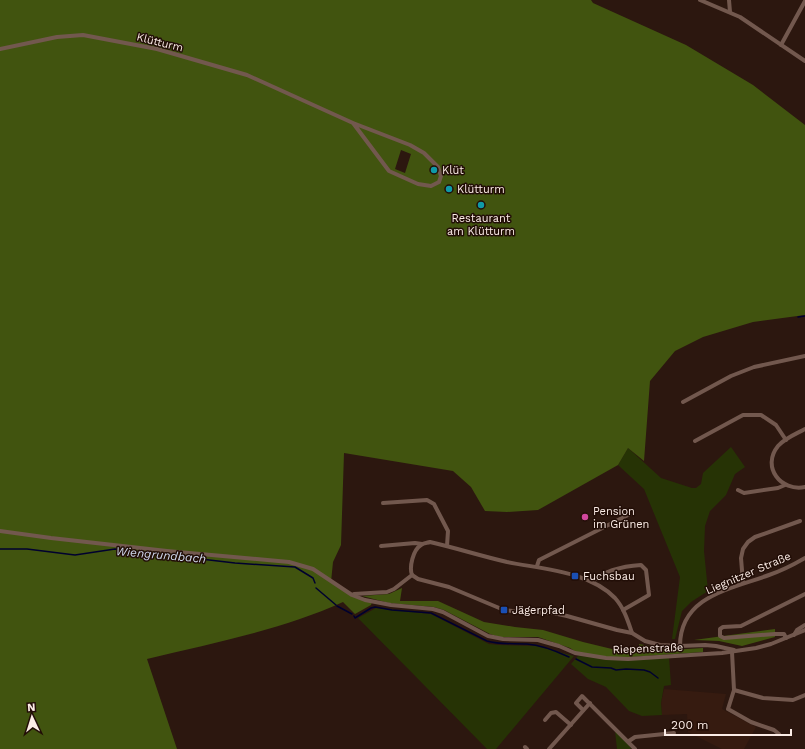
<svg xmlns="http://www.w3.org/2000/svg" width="805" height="749" viewBox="0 0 805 749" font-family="'Work Sans',sans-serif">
  <rect width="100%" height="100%" fill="#2c170f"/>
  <path fill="#361b10" d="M664,689L726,694L722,709L756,727L744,749H722L688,732L687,714L662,715L661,703Z"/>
  <g fill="#263305">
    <path d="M731,447L745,467L735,474L726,495L710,511L705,526L704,551L708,591L691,602L682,611L675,639H672L680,577L644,489L618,465L628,448L661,478L692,488H696L701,484L703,473Z"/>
    <path d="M376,608L431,614L489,644L500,645L537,646L574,656L496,749H487L358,618Z"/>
    <path d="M578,656L606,658L669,657L671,685L664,686L661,703L662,715L642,716L629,711L606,687L588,679L571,664Z"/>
    <path d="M615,731L628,743L631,749H617Z"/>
  </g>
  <g fill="#41540f" fill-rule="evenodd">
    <path d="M0,0H591L593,3L686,45L753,85L805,125V315L753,322L703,337L675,351L650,381L644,461L628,448L618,465L538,510L507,512L485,511L471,487L453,471L344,453L341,545L333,562L331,582L352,595L372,602L371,605L355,614L343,602C281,630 213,643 147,659L177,749H0ZM401,150L411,154L405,173L395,169Z"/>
    <path d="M402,588L400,601H438L484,622L515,627L543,630L583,642L612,649H639V644L671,650L703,648V652L632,657H606L576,652L570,648L538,637H499L490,634L444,610L434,607L389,603L362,596L389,594Z"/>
    <path d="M775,629V637L742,646L719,641L694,640Z"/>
  </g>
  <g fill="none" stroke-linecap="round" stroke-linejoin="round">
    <g stroke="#00002f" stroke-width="1.5">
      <path d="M798,317L805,316"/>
      <path d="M0,549H27L75,555L115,549L235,563L295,567L313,578L315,583"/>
      <path d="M316,588L336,605"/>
      <path d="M337,606L352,614"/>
      <path d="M354,616L355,618L371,608L375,607L392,610L431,613L487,641C500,645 513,643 527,644C542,645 556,651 569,657"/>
      <path d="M576,659L592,667L611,668L616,670L626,669L644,670L650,672L658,678"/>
    </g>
    <g stroke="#72584e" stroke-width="4">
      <path d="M700,0L740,17L805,61"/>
      <path d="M729,0L730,12"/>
      <path d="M781,45L805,1"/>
      <path d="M0,49L57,37L83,35L157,49L247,75L353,123L410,145L424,153L438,167L441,176L439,182L431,186L418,184L389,171L353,123"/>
      <path d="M683,402L731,376L754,367L805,356"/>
      <path d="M805,429C796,434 785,438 778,446C761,467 781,492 805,487"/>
      <path d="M695,441L743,415H761L776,425L786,440"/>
      <path d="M738,490L744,493L778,488L785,485"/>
      <path d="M383,503L427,500L434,504L448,531L447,546"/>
      <path d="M0,531L51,538L167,551L289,562L313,569L352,595L365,600L391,605L433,609L443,612L488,636L503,639L538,640L559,646L575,653L606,658L628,659L722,653L756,648L771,644L805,630"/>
      <path d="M381,546L415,543L422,544"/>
      <path d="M537,566L539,560L632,513"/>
      <path d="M412,575L418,579L449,587L504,610L521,612L553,613L567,616L617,630L632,633L645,641L660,645L680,646L705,645L716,646L734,650"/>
      <path d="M412,575C409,567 413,550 421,545C423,543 427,543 430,542C456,548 481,556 507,562C541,569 589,571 615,598C624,608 628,621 632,633"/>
      <path d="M592,582C605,570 624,566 641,565L646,570L649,595L623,610"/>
      <path d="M743,583L741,558L743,549L748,542L755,537L800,521"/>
      <path d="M354,594L387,592L394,589L412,575"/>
      <path d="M794,635L797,630L805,625"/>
      <path d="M786,638L784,634H775L724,638L720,636V629L723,627L741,626L805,594"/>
      <path d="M680,646C680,596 731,589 769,575C781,571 793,565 805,558"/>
      <path d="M732,652L734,690L728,709L751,722L774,730L779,734"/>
      <path d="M734,690L763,698L793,700L805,695"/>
      <path d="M583,710L576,703L582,696L635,749"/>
      <path d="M545,720L551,713L556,712L571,725"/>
      <path d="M629,741L635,737L674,733"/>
      <path d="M525,747L527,749"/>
      <path d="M549,749L590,703"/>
    </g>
  </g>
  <g fill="#0f9aa8" stroke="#220e07" stroke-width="1.5">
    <circle cx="434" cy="170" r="4"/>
    <circle cx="449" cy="189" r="4"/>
    <circle cx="481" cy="205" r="4"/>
  </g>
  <circle fill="#d1479c" stroke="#220e07" stroke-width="1.5" cx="585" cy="517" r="4"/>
  <g fill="#1a4fb4" stroke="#220e07" stroke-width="1.5">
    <rect x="571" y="572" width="8" height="8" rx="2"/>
    <rect x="500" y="606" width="8" height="8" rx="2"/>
  </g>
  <g text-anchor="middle" stroke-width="3" stroke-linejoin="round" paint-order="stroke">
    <g font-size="11" fill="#fbece6" stroke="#220e07">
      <text transform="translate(160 42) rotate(14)" y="4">Klütturm</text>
      <text transform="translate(748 573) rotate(-23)" y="4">Liegnitzer Straße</text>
      <text transform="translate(648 648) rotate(-2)" y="4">Riepenstraße</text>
    </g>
    <g font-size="11" fill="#fbece6" stroke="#220e07" text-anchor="start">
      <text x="442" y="174">Klüt</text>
      <text x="457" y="193">Klütturm</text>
      <text x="481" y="222" text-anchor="middle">Restaurant<tspan x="481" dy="13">am Klütturm</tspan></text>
      <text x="593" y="515">Pension<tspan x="593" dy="13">im Grünen</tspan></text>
      <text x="583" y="580">Fuchsbau</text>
      <text x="512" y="614">Jägerpfad</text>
    </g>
    <g font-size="12" font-style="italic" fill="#d1dbef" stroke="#220e07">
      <text transform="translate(161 555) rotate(5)" y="4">Wiengrundbach</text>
    </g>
  </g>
  <g transform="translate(32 717) rotate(356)" stroke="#220e07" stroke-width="3" paint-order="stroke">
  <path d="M0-3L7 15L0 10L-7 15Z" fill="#fbece6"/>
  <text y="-6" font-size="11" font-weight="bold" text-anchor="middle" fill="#fbece6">N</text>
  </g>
  <path d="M665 729v6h126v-6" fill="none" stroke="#fbece6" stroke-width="2"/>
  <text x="671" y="729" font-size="12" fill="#fbece6" stroke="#220e07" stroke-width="3" paint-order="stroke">200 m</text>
</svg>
